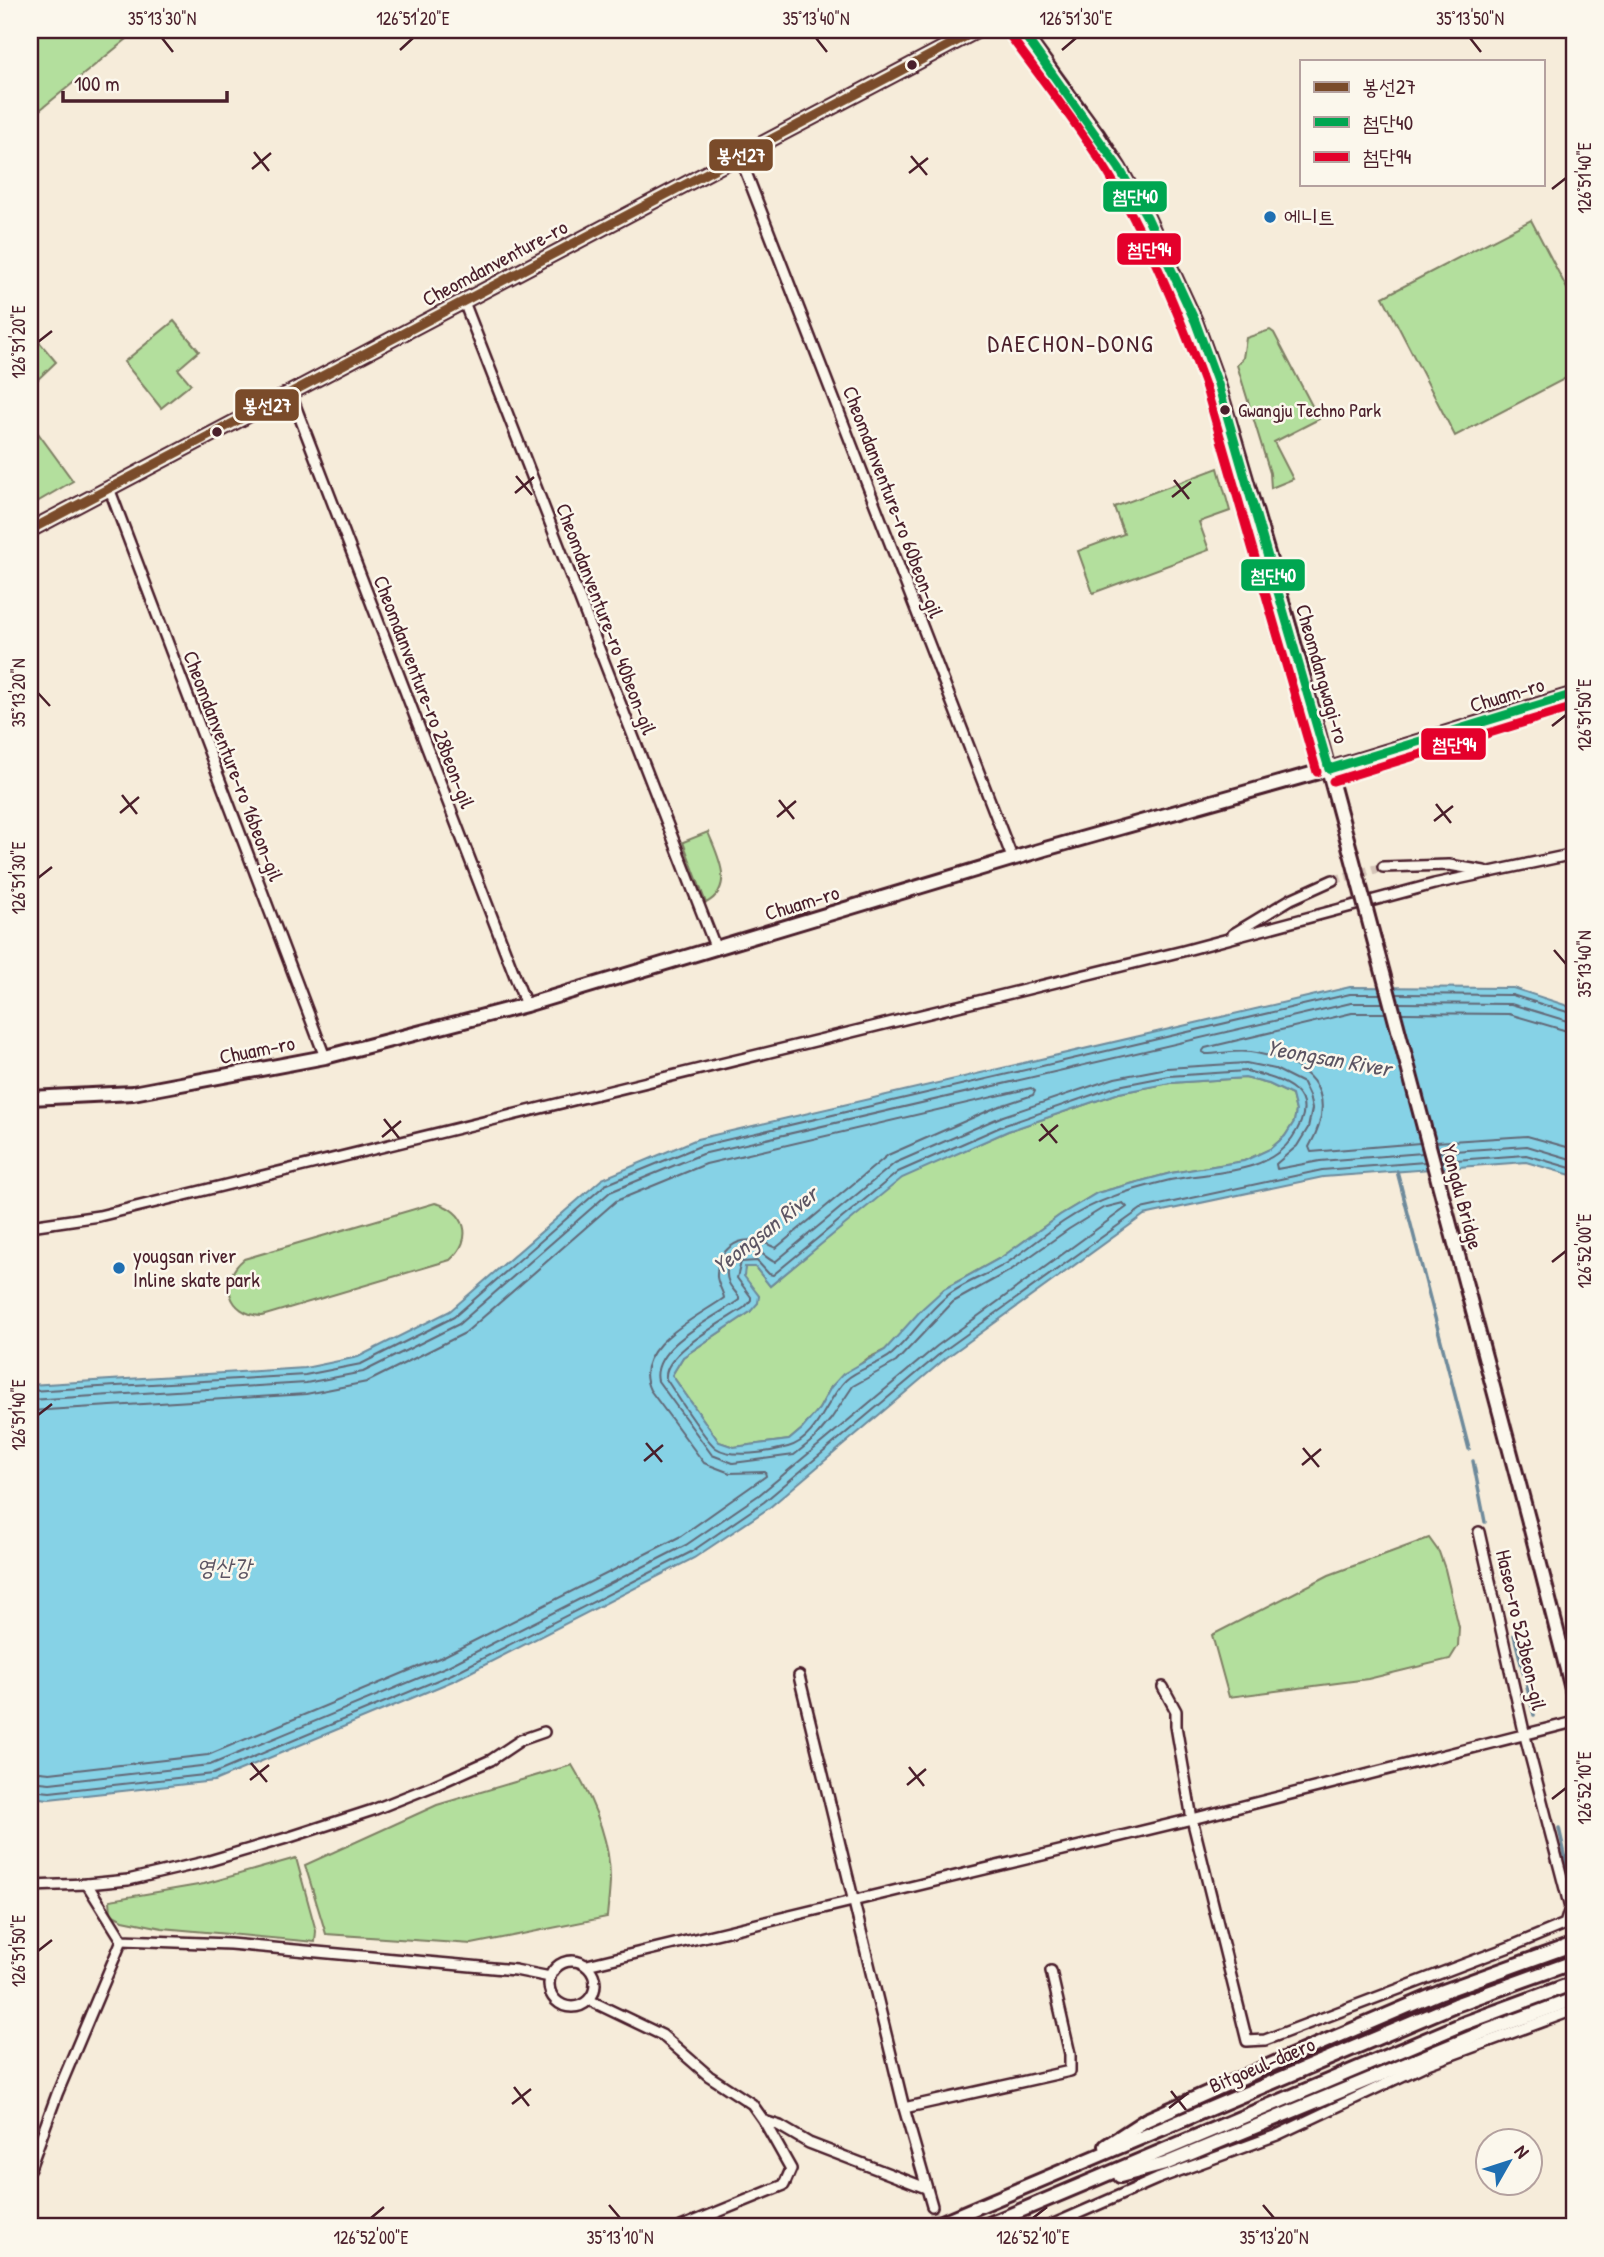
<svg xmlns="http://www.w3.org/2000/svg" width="1604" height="2257" viewBox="0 0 1604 2257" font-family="'Patrick Hand','Poor Story',sans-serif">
  <rect width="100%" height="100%" fill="#f6ecda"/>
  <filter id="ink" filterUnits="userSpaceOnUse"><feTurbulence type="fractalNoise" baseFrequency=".0143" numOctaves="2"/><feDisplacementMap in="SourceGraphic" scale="14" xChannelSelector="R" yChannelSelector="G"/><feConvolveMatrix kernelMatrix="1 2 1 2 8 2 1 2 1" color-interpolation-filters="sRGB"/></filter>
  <g filter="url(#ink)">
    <g fill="#b3df9d" stroke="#7e7f64" stroke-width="2">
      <path d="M30,30H138L30,118Z"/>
      <path d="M1531,220L1574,302V374L1455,436L1383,297Z"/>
      <path d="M174,321L199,351L178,369L191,384L161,408L124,362Z"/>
      <path d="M1270,330L1274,333L1319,419L1274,442L1293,479L1271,488L1270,473L1237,365L1243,358L1246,338Z"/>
      <path d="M30,331L56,362L30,387Z"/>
      <path d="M30,422L73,481L30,506Z"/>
      <path d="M1218,468L1230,511L1199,522L1209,550L1093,593L1078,551L1124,534L1114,507Z"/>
      <path d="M708,832C717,855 736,887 706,903L683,842Z"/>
      <path d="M1245,1078L1269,1084L1292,1095L1296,1111L1294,1122L1285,1136L1270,1149L1244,1161L1171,1173L1097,1193L1060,1215L1002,1257L944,1289L885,1350L868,1358L831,1387L819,1409L802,1429L789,1440L734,1447L719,1442L672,1375L683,1357L750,1312L759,1296L743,1276L745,1267H755L770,1286L902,1177L1008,1131L1119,1093L1170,1083Z"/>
      <path d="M435,1203C466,1210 475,1239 450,1260L262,1316C228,1315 218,1280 244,1259Z"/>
      <path d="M1429,1538L1439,1552L1445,1569L1459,1627L1458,1646L1450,1659L1368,1679L1229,1697L1212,1635L1329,1575Z"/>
      <path d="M572,1765C592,1798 610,1839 610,1879C610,1891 608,1904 607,1917L472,1944L326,1934L305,1865L437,1805Z"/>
      <path d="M296,1858L316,1931L315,1942L162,1928L123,1920L111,1914L110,1900L204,1884Z"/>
    </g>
    <path fill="#86d2e6" stroke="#6e8a9b" stroke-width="2" fill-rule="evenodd" d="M1350,987L1513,988L1574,1008V1176L1526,1162L1323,1177L1144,1215L946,1358L769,1508L694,1558L455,1680L214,1781L49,1799L30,1797V1385L305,1368L358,1357L450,1311L602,1179L697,1139ZM1245,1078L1269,1084L1292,1095L1296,1111L1294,1122L1285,1136L1270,1149L1244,1161L1171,1173L1097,1193L1060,1215L1002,1257L944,1289L922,1309L885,1350L843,1374L831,1387L819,1409L802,1429L789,1440L734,1447L719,1442L672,1375L683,1357L750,1312L758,1303L759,1296L744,1276L745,1267H755L770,1286L902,1178L1008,1131L1119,1093L1170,1083Z"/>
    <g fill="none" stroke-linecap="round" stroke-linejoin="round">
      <g stroke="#626776" stroke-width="2">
        <path d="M1397,994L1512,995L1574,1014"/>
        <path d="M1399,1003L1511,1004L1574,1023"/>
        <path d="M1386,1013H1352L1205,1048L1202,1052L1206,1054C1220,1054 1236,1050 1250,1052C1307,1061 1342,1089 1309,1147L1311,1152L1420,1143"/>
        <path d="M1402,1013L1509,1014L1574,1033"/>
        <path d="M1246,1071C1284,1080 1324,1092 1292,1138C1266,1176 1210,1171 1170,1180C1130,1190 1097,1199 1063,1222C1044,1235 1026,1250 1007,1263C988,1275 964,1282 947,1296C926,1313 912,1336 892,1354C879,1365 859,1368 846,1380C826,1399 818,1439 788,1447C770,1452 732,1459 716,1448C705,1440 675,1392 666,1379C662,1353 725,1321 745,1307L751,1300V1297L737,1278L741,1262L757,1261L769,1274L773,1275L898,1172L1005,1125L1118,1086L1169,1076Z"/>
        <path d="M1436,1142L1527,1136L1574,1149"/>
        <path d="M1439,1152L1527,1146L1574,1160"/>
        <path d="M1441,1161L1526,1155L1574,1169"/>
        <path d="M30,1391L305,1375L361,1364L454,1317L605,1185L700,1146L1350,994H1380"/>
        <path d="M30,1400L306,1383L363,1372L459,1324L610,1192L702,1154L1351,1003H1383"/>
        <path d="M30,1411L306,1394L367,1382L465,1333L616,1201L706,1164L1031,1088L1035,1091L1033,1095L997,1107L888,1155L776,1248C771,1246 766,1243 761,1242C736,1235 716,1252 717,1277C718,1285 723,1291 724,1298C698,1317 629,1348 650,1390L704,1463L730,1473L765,1472L766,1476L681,1536L444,1656L208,1755L50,1773L30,1771"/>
        <path d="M30,1781L50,1783L210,1765L448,1666L686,1545L759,1495L937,1346L1127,1207L1123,1203L1103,1208L1069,1229L1011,1270L953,1302L896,1362L853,1386L831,1419L814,1439L794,1455L733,1463L712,1455L658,1381C650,1347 716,1317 739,1300V1297C736,1292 731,1288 729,1283C721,1264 738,1249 756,1251C764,1253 768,1260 775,1262L895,1163L1003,1116L1115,1078L1167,1068L1246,1063L1275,1069L1303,1083L1309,1096L1312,1109L1308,1128L1297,1146L1276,1164L1277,1169L1320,1161L1423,1153"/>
        <path d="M30,1790L50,1792L213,1774L452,1674L691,1552L764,1502L942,1352L1141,1209L1322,1170L1425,1162"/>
      </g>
      <g stroke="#6e8a9b" stroke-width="3.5">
        <path d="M1397,1171L1469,1449"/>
        <path d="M1473,1461L1485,1522"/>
        <path d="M1514,1635L1534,1715"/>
        <path d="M1559,1828L1574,1896"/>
      </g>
      <g stroke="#d4c3b7" stroke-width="9" stroke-dasharray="9 4.5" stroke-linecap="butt">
        <path d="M1333,880L1383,867"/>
        <path d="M932,2206L937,2227"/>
      </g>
      <g stroke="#4a1f2b" stroke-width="14">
        <g id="street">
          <path d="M740,157L1013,860"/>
          <path d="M464,302L716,949"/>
          <path d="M290,392L526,1005"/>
          <path d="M109,488L325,1057"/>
          <path d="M1383,867L1449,865L1484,871"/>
          <path d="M1233,934L1291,899L1333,880"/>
          <path d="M30,1226L99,1216L1183,951L1434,884L1574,854"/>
          <path d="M799,1676L904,2108L1070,2071V2054L1051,1971"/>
          <path d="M1163,1687L1176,1711V1726L1192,1819L1247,2041L1265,2040L1512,1946L1565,1924L1570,1908L1525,1736L1479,1532"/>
          <path d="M87,1884L122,1940L230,1944L515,1970L550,1977"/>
          <path d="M30,1886L87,1884L128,1880L209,1861L290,1837L373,1810L433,1786L491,1760L521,1740L544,1732"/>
          <circle cx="572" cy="1984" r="23"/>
          <path d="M587,1965L1192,1819L1574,1722"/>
          <path d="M589,2000L662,2035L709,2076L752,2104L764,2121L780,2126L809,2143L926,2188"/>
          <path d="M904,2108L932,2206"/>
          <path d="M30,2168L57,2094L122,1940"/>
          <path d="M681,2227L784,2185L791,2169L764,2121"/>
          <path d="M1047,2227L1157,2179L1277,2135L1430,2063L1574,2010"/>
        </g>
      </g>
      <g stroke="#4a1f2b" stroke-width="18">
        <g id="secondary">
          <path d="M1021,30L1097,134L1119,168L1147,217L1195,321L1218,384L1291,632L1359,883"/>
          <path d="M30,530L978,30"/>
          <path d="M30,1098L133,1093L325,1057L526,1005L1045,849L1329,769L1574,694"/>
          <path d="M1529,1522L1574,1697"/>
          <path d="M1106,2146L1146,2120L1277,2062L1441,1992L1574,1944"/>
          <path d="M1120,2176L1165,2164L1484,2032L1574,1999"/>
          <path d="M930,2227L1455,2005L1574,1962"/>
          <path d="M982,2227L1465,2023L1574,1983"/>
        </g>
      </g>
      <use href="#street" stroke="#fbf7ec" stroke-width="9"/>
      <use href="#secondary" stroke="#fbf7ec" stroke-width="12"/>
      <g stroke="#4a1f2b" stroke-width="18" stroke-linecap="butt">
        <path id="secondary-bridge" d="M1359,883L1529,1522"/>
      </g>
      <use href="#secondary-bridge" stroke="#fbf7ec" stroke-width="12"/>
      <g stroke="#fbf7ec" stroke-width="14">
        <path id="bus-1" d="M30,530L978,30"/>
      </g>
      <g stroke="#fbf7ec" stroke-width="14">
        <g id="bus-2">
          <path d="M1021,30L1119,168L1147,217L1195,321L1218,384L1329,769"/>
          <path d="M1329,769L1574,694"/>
        </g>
      </g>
      <g stroke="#fbf7ec" stroke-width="14">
        <g id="bus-3">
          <path d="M1011,37C1044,82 1079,126 1108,173C1149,240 1179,314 1206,388L1317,772"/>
          <path d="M1333,781L1574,707"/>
        </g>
      </g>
      <use href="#bus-1" stroke="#7a4b2a" stroke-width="9"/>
      <use href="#bus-2" stroke="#00a651" stroke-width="9"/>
      <use href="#bus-3" stroke="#e4002b" stroke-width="9"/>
    </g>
  </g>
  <path fill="none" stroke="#4a1f2b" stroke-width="2.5" d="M162,38L173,52M816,38L827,52M1470,38L1481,52M400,50L413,38M1062,50L1076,38M254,152L269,171M911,156L927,175M252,169L271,153M909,173L928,158M1552,189L1566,178M38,342L52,331M516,476L532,495M1174,480L1189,499M515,493L534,477M1172,497L1191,482M38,693L50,706M1552,726L1566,715M122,795L137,814M779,800L794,819M1436,804L1451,823M120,813L139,797M777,817L796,801M1434,821L1453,806M38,878L52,867M1554,950L1566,964M384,1119L399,1138M1041,1124L1057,1143M382,1137L401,1121M1039,1141L1058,1125M1552,1262L1566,1251M38,1415L52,1404M646,1443L662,1462M1303,1448L1319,1467M644,1461L663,1445M1302,1465L1321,1449M251,1763L267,1782M909,1767L924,1786M250,1780L269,1765M907,1785L926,1769M1552,1799L1566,1788M38,1951L52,1940M514,2087L529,2106M1171,2091L1186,2110M512,2104L531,2089M1169,2108L1188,2093M609,2205L620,2218M1263,2205L1274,2218M371,2218L384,2207M1033,2218L1047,2207"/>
  <g fill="#4a1f2b" stroke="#fbf7ec" stroke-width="2.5">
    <circle cx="912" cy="65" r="6"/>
    <circle cx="1225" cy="410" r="6"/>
    <circle cx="217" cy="432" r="6"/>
  </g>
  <g fill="#1f6fb2" stroke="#fbf7ec" stroke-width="2.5">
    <circle cx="1270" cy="217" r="7"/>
    <circle cx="119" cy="1268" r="7"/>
  </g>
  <g text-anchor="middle" stroke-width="5" stroke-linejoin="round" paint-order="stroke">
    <g font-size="19" fill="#4a1f2b" stroke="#fbf7ec" text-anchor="start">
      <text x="1238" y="417">Gwangju Techno Park</text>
    </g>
    <g font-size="21" fill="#4a1f2b" stroke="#fbf7ec" text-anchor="start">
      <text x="1284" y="224">에니트</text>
      <text x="133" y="1263">yougsan river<tspan x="133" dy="24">Inline skate park</tspan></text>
    </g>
    <g font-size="21" fill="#4a1f2b" stroke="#fbf7ec">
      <text transform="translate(495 263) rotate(-28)" y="7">Cheomdanventure-ro</text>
      <text transform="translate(893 502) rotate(69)" y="7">Cheomdanventure-ro 60beon-gil</text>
      <text transform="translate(606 619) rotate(69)" y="7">Cheomdanventure-ro 40beon-gil</text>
      <text transform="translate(1322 674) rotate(74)" y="7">Cheomdangwagi-ro</text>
      <text transform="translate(424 692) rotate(69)" y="7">Cheomdanventure-ro 28beon-gil</text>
      <text transform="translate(1507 695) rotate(-17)" y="7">Chuam-ro</text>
      <text transform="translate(233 766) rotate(69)" y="7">Cheomdanventure-ro 16beon-gil</text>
      <text transform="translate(802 903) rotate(-17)" y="7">Chuam-ro</text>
      <text transform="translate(257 1050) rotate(-11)" y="7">Chuam-ro</text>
      <text transform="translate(1462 1197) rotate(75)" y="7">Yongdu Bridge</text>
      <text transform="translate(1521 1630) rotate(77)" y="7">Haseo-ro 523beon-gil</text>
      <text transform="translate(1262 2065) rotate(-23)" y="7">Bitgoeul-daero</text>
    </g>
    <g font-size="23" font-style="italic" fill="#5c5563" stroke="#fbf7ec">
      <text transform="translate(1329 1058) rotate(10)" y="8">Yeongsan River</text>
      <text transform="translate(765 1230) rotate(-38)" y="8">Yeongsan River</text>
      <text x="224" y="1575">영산강</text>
    </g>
    <g font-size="24" letter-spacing="2" fill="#4a1f2b" stroke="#fbf7ec">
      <text x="1071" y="352">DAECHON-DONG</text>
    </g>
  </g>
  <g stroke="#fbf7ec" stroke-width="2.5">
    <rect x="708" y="138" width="66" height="34" rx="7" fill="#7a4b2a"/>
    <rect x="1102" y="180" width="66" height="33" rx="7" fill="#00a651"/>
    <rect x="1116" y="232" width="66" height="34" rx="7" fill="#e4002b"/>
    <rect x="234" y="388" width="66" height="34" rx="7" fill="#7a4b2a"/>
    <rect x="1240" y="558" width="66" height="34" rx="7" fill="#00a651"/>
    <rect x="1420" y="727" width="67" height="34" rx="7" fill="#e4002b"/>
  </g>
  <g font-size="19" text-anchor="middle" font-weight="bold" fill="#fff">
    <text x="741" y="162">봉선27</text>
    <text x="1135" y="203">첨단40</text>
    <text x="1149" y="256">첨단94</text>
    <text x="267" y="412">봉선27</text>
    <text x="1273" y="582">첨단40</text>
    <text x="1454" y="751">첨단94</text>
  </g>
  <rect width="1604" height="2257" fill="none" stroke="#fbf7ec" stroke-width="77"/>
  <rect x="1300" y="60" width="245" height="126" fill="#fbf7ec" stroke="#b4a19f" stroke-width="2"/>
  <rect x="1314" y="82" width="35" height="10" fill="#7a4b2a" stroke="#b4a19f" stroke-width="2"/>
  <text x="1362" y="94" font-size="21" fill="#4a1f2b">봉선27</text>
  <rect x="1314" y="117" width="35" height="10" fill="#00a651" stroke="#b4a19f" stroke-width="2"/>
  <text x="1362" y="130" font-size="21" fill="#4a1f2b">첨단40</text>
  <rect x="1314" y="152" width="35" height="10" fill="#e4002b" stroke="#b4a19f" stroke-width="2"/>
  <text x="1362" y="164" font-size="21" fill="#4a1f2b">첨단94</text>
  <g transform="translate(1509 2162) rotate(51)"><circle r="33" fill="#fbf7ec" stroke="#b4a19f" stroke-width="2"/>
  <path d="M0-5L12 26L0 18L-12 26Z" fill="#1f6fb2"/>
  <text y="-10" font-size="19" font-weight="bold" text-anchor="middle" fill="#4a1f2b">N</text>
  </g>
  <path d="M63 91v10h164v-10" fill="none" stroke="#4a1f2b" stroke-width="3.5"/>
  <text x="74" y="91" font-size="21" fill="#4a1f2b" stroke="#fbf7ec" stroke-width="5" paint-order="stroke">100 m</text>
  <rect x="38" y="38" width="1528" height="2180" fill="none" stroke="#4a1f2b" stroke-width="2.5"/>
  <g font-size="18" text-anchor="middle" fill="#4a1f2b">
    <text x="162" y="25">35°13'30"N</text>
    <text x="413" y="25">126°51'20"E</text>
    <text x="816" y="25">35°13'40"N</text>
    <text x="1076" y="25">126°51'30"E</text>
    <text x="1470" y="25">35°13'50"N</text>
    <text transform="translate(1585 178) rotate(-90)" y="6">126°51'40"E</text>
    <text transform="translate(19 342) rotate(-90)" y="6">126°51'20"E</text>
    <text transform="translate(19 693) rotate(-90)" y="6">35°13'20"N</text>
    <text transform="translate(1585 715) rotate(-90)" y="6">126°51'50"E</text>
    <text transform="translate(19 878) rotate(-90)" y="6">126°51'30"E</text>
    <text transform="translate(1585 964) rotate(-90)" y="6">35°13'40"N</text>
    <text transform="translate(1585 1251) rotate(-90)" y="6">126°52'00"E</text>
    <text transform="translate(19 1415) rotate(-90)" y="6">126°51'40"E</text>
    <text transform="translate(1585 1788) rotate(-90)" y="6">126°52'10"E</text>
    <text transform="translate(19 1951) rotate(-90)" y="6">126°51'50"E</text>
    <text x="371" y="2244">126°52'00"E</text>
    <text x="620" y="2244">35°13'10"N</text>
    <text x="1033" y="2244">126°52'10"E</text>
    <text x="1274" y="2244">35°13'20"N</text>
  </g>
</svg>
